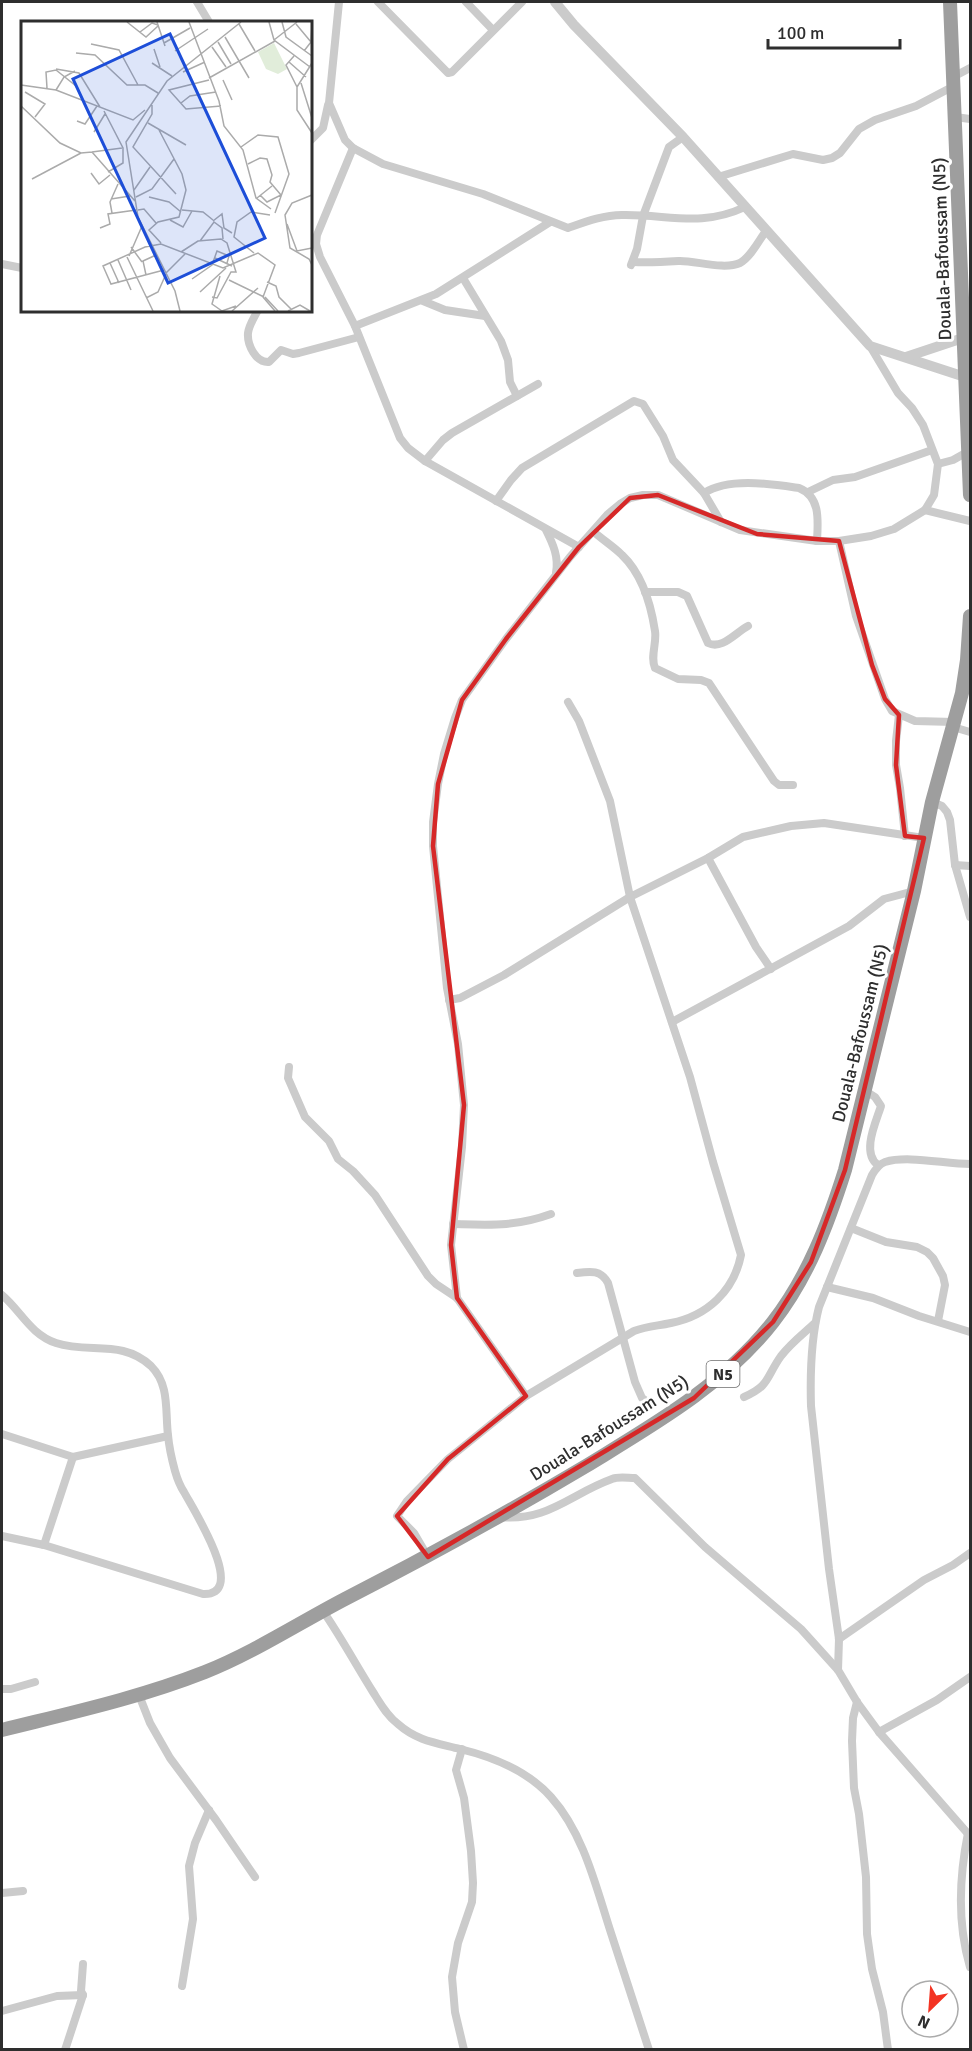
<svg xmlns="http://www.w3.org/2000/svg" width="972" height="2051" viewBox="0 0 972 2051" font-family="Signika,sans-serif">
  <rect width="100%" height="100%" fill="#fff"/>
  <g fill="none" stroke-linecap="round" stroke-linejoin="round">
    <g stroke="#cbcbcb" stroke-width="8">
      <path d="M197,2L209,22"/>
      <path d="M339,2L329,103L345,140L353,148L383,164L483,194L568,228C585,222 603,215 622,215C668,214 700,228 745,207"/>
      <path d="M378,2L448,73L452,72L522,2"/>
      <path d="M466,2L493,30"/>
      <path d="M953,77L970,68"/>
      <path d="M955,117L970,119"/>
      <path d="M310,141L323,128L328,105"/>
      <path d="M353,148L317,235L316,244L320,257L355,326L436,294L550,222"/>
      <path d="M718,177L793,154L823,160L832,158L840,153L859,129L875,120L916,106L954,86"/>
      <path d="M633,262C649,263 664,262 680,261C697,261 724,270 740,263C751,257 759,240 766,231"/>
      <path d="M2,264L22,268"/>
      <path d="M631,265L637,249L643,216L669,147L683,137"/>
      <path d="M463,278L501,341L508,360L510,382L517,396"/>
      <path d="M423,301L445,310L485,316"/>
      <path d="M258,310C254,318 249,325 248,333C247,345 256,363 269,362L281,350L293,354L299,353L359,337"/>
      <path d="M355,326L400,438L408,448L425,461L579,547"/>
      <path d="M425,461L443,440L452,433L538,384"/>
      <path d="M938,464L953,460L969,451"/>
      <path d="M808,492L833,480L855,477L932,450"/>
      <path d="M704,493C729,477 771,484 799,488C821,497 818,521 817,541"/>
      <path d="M496,501L511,480L522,468L634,401L643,404L663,436L673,460L704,493L721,522"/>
      <path d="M925,510L970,521"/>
      <path d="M546,530C553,544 559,557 556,573"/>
      <path d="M594,532C603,540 614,547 622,555C642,574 651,605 655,631C657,643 650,657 655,668L678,679L701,680L709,683L774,781L779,785H793"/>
      <path d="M839,541L856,616L885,699L892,711L915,721L954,722"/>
      <path d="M645,592H678L687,596L708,643C722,650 735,633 748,626"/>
      <path d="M899,715L896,741V765L900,788L905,836"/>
      <path d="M953,727L970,732"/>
      <path d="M932,802L942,806L947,812L950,820L955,865L970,917"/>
      <path d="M708,858L756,947L771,969"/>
      <path d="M955,865L970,866"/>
      <path d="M449,1000L460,998L504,975L630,897L708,858L743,837L791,826L824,823L924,838"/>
      <path d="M672,1022L849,926L884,899L914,891"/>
      <path d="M289,1067L288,1078L305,1117L329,1141L338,1159L353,1171L375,1195L428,1276L436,1284L457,1298L526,1396"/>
      <path d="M864,1090L875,1097L881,1106C876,1122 861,1153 878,1165"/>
      <path d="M453,1224C490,1225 515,1227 551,1214"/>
      <path d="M851,1228L886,1242L917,1247L927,1252L933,1258L943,1276L945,1285L938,1321"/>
      <path d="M577,1273C591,1271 601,1270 608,1283L635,1382L642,1398L649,1403"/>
      <path d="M827,1287L873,1298L919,1316L970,1332"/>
      <path d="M2,1295C21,1311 30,1334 56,1343C89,1354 122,1339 151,1366C170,1385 165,1411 168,1435C169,1447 172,1460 175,1471C177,1478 180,1486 184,1492C193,1509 249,1596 203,1594L44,1545L2,1536"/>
      <path d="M457,1298L451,1245L462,1147L464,1105L458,1044L447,988L433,846V822L438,784L444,754L455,718L462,700L506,639L570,557L608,514L620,504L630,498L643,495H658L740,530L817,541H839L871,536L894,529L925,510L934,495L938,464L923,425L912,408L898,393L870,346"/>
      <path d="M744,1397C770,1386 766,1377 781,1356C791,1343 803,1334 815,1323"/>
      <path d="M2,1434L73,1457L168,1436"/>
      <path d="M499,1517C548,1522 570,1494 612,1479C618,1476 628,1478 635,1478L705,1547L801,1629L838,1670L857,1702L879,1732L970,1836"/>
      <path d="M44,1545L73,1457"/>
      <path d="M428,1557L414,1533L397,1516L407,1501L448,1459L526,1396L634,1331C647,1326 657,1326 671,1323C707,1316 734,1291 741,1255L713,1162L690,1077L630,897L610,801L579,721L568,702"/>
      <path d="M323,1611C341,1637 356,1665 373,1692C380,1703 387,1716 398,1724C417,1741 437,1743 460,1749C493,1757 528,1771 551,1797C584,1834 596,1887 611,1933C624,1972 636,2011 649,2050"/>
      <path d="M839,1639L924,1580L953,1565L970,1553"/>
      <path d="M838,1670L839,1639L829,1569L811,1406C810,1373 811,1338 819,1307L872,1175C875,1170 879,1164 885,1162C908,1155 945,1164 970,1164"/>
      <path d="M2,1689H11L35,1682"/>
      <path d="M139,1695L150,1723L170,1758L216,1820L255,1877"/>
      <path d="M857,1702L853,1718L852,1741L854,1788L859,1814L866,1877L867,1934L872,1969L883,2012L888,2050"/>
      <path d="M879,1732L937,1700L970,1677"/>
      <path d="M462,1749L456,1770L464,1798L471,1851L473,1883L472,1902L458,1943L452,1977L455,2012L464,2050"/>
      <path d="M968,1833C959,1878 957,1923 970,1967"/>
      <path d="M2,1893L23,1891"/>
      <path d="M182,1986L193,1919L189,1866L195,1843L209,1810"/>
      <path d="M2,2011L57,1996L83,1995"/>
      <path d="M65,2050L83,1995L81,1991L83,1964"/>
    </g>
    <g stroke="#cbcbcb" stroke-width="10">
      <path d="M555,2L574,25L683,137L870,346L965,377"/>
      <path d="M906,357L963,338"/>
    </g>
    <g stroke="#9e9e9e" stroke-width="14">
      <path d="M950,2L970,495"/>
      <path d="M2,1730C70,1713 139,1698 205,1672C253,1653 299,1623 345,1599C427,1557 507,1513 586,1466C653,1425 724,1385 773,1322C808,1277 828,1224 845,1170L914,891L932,802L962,693L967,660L970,616"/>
    </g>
  </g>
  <path fill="none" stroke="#d62828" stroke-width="4.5" stroke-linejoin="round" d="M658,495L757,534L839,541L872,665L885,699L899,715L896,765L905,836L924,838L845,1170L811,1262L773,1322L694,1398L428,1557L397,1516L448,1459L526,1396L457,1298L451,1245L464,1105L433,846L438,784L462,700L506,639L579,547L630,498Z"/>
  <g text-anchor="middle" stroke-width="6" stroke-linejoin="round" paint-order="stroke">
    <rect fill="#fff" stroke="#6d6d6d" stroke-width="1.5" x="706.5" y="1361" width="33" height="26" rx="4.5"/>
    <g font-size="16" font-weight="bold" fill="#2e2e2e">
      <text x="723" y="1380">N5</text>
    </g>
    <g font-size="18" fill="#2e2e2e" stroke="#fff">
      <text transform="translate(942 249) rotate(-92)" y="6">Douala-Bafoussam (N5)</text>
      <text transform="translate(860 1033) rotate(-76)" y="6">Douala-Bafoussam (N5)</text>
      <text transform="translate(609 1428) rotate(-32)" y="6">Douala-Bafoussam (N5)</text>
    </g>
  </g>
  <g transform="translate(21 21)">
    <rect width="291" height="291" fill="#fff"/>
    <path d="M253,22L266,48L257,53L245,48L237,31Z" fill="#e1edda"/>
    <path fill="none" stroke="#ababab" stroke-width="1.5" d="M106,1L125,16L137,5M136,1L144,25M168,1L198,80L203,105L222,129L235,177L250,188M248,1L253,19L289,46M261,1L265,16L291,35M218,3L234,30M275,3L290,21M119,11L131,2L137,4M204,16L228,57M253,19L276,1M197,21L210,43M143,22L169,7M70,23L98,29L117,64M191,26L205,46M133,28L139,46M154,30L187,8M283,30L290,21L291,4M55,32L74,34L106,64H124L137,72M273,35L265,44L276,66M268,41L285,56M131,42L151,55M291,42L276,66V89L291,112M35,48L58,52L79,86M162,51L184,41M188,57L254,20M188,59L148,69L165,88L200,85M202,59L211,79M280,62L291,97M0,64L35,69L112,99L124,89M26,67L25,51L35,49L55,65L62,79M35,69L43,56L54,50M4,71L24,83L14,96M160,82L169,75L195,71M131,84V93L112,126L155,173M0,85L39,122L60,132L71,131L114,180M83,90L102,127V142L87,151M56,100L64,103L76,85M127,102L165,124M138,109L161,153L165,169L158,196L137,201L128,209L140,222M73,111L84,93M220,126L237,114L257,116L268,153L254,192M71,131L101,127M227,143L239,137L246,138L251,154L249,161L260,174L246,181L239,174M70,152L78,163L89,154M11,158L60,132M113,169L129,146M291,174L271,182L264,194L269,227L288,238L291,244M115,176L131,168L153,138M128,176L148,181L160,191M236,177L251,165M90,178L109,175M117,189L123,188L135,202M161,189L182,191L192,199M91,192L89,181L97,163M149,199L162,206L171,190M192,200L201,193L203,207L211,212M266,203L276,230L291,227M79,207L89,203L87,193L115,189M179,220L193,201L201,207L202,218M110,226L121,241M160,231L177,220L200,218L206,222L215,251H210L196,277L191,276M233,232L213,216L216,201L230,191L249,194M108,235L121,205M106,236L132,290M194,237L211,245M97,239L110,269M89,242L98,262M143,249L90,263L82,245L124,226L140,223L202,247L237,232L254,244L242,276L254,290M145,252L164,233M125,254L122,240L135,234M199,255L191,283L201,290L215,285M171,258L191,244L196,230L208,235L206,242M208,259L243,276M246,261L255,265L258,276L270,288M179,271L205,247M244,276L257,290M125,277L137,271L145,253M159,290L154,270L117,196L105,121L146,60L220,1M211,290L237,267M267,290L279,284L289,290"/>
    <path fill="#1d4ed8" fill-opacity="0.15" stroke="#1d4ed8" stroke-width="3" d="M149,13L244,217L147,262L52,58Z"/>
    <rect width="291" height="291" fill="none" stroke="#2e2e2e" stroke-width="3"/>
  </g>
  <rect width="972" height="2051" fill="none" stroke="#2e2e2e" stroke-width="6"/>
  <g transform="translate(930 2009) rotate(205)"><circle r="28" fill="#ffffff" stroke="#ababab" stroke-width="1.5"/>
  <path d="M0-4.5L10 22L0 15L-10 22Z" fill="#f33322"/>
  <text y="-9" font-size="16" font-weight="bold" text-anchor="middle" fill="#2e2e2e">N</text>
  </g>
  <path d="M768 39v9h132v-9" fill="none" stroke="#2e2e2e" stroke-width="3"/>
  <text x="777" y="39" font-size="18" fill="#2e2e2e" stroke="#ffffff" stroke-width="4.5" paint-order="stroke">100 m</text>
</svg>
